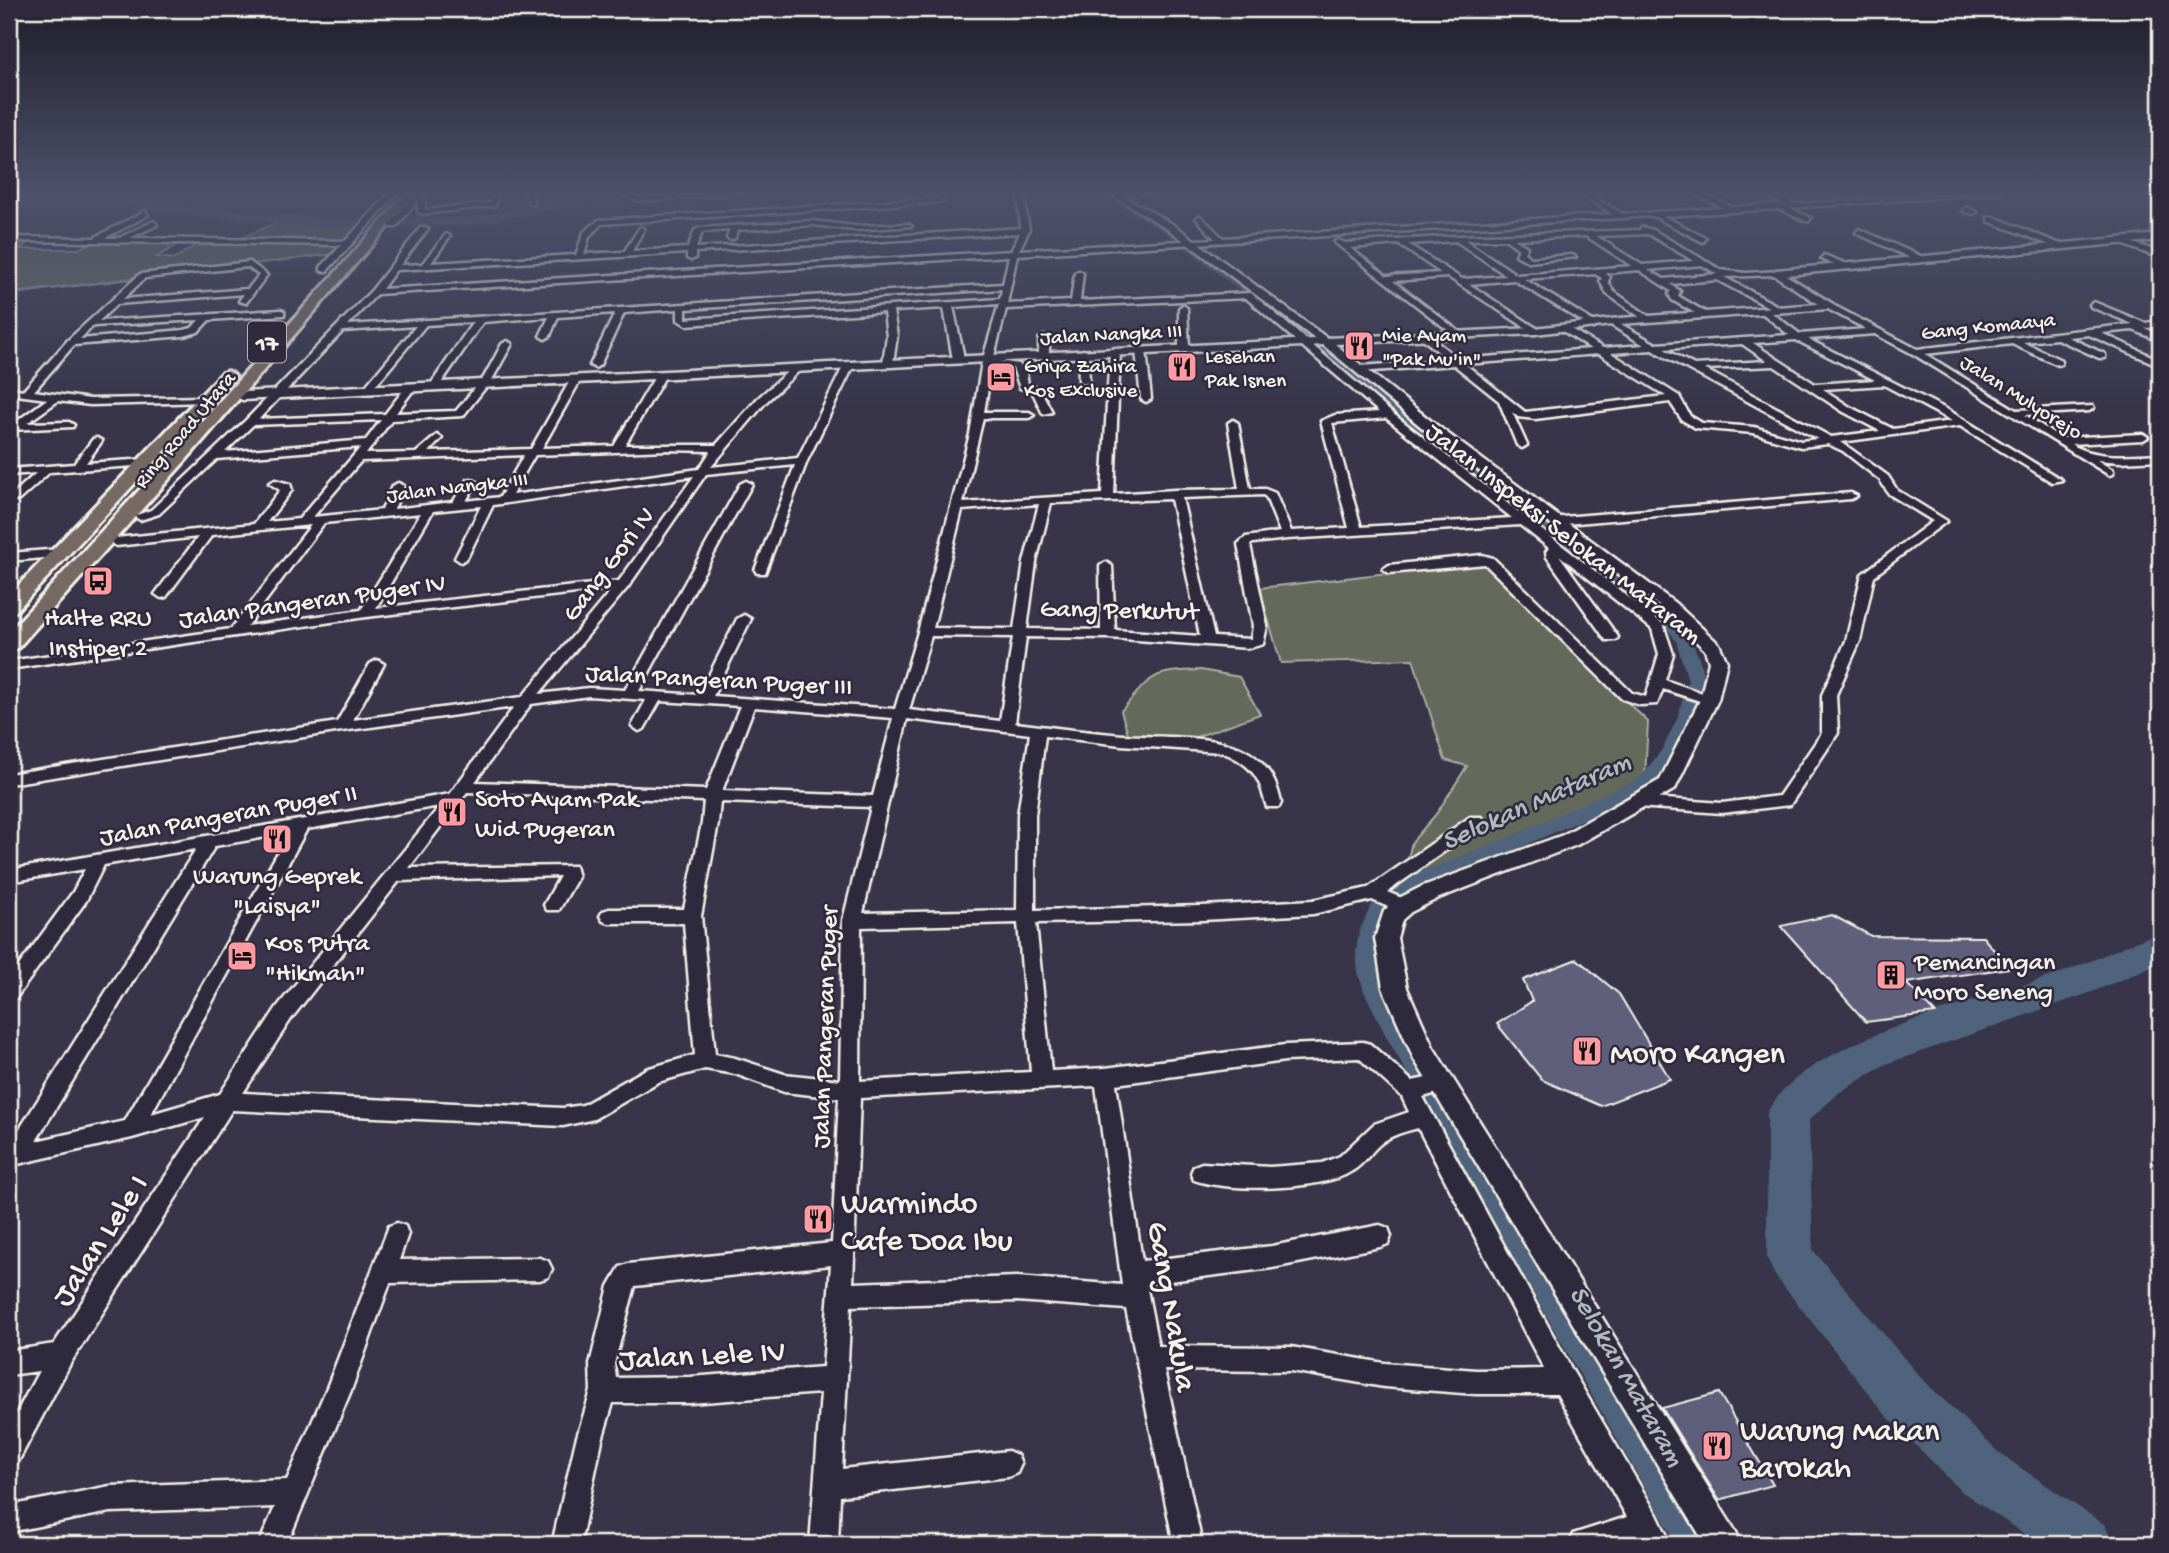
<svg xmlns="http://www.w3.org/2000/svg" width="2169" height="1553" viewBox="0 0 2169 1553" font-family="'Gochi Hand',sans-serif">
  <rect width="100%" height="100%" fill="#38354a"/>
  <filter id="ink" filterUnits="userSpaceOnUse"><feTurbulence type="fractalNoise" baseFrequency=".0143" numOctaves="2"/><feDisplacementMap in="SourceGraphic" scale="14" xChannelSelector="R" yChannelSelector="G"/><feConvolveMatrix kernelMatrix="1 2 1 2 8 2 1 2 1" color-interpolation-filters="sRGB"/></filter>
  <g filter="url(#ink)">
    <g fill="#65695b" stroke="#acada2" stroke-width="2">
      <path d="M279,221L366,223L348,242H233Z"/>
      <path d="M9,240H34L19,249H79L92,242L180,243L157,257L174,259L199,243L345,244L335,254L9,294Z"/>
      <path d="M1482,562L1648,722L1645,776L1624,792L1402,883L1412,842L1437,813L1467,766L1445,760L1413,659L1281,663L1259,588Z"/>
      <path d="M1201,670L1239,677L1260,714L1185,741L1129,737L1121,711C1153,674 1150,672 1201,670Z"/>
    </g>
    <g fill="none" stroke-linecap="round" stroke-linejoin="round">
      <path stroke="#929ca7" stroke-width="2.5" d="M9,294L141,277"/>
      <path fill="#50647b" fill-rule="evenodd" d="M1100,193H1109L1178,233L1681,625C1705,659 1710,684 1693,723C1685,742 1670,774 1655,787C1643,797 1621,802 1606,809C1556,832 1506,854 1456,875C1442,881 1412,888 1402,898C1362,933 1382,986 1404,1024L1713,1544H1677L1387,1038L1364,991L1358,972L1356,952L1359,932L1371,906L1387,885L1509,837L1641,777L1663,748L1677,719L1688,680L1676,641L1669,631L1172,237Z"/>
      <g fill="#50647b" fill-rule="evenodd">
        <path d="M125,193H139L145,202L332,219L465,218L597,193H623L616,197L465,226L332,227L140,210L135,209Z"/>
        <path d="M2160,933V963L2092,992L1886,1064L1840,1092L1809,1120L1813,1250L1919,1376L1999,1453L2105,1525L2113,1544H2039L1961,1491L1883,1412L1774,1274L1767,1258V1113C1803,1038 1990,1000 2066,971C2098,959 2128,943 2160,933Z"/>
      </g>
    </g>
    <g fill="#5e5f7c" stroke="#f4f1e8" stroke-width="2">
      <path d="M994,369L1011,370L1010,386H991Z"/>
      <path d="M1832,915L1871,936L1983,937L2009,968L1906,983L1935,1013L1866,1022L1781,926Z"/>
      <path d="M1577,959L1619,994L1670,1079L1601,1106L1542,1080L1497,1024L1532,1001L1523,980Z"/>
      <path d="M1719,1393L1773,1485L1719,1500L1662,1408Z"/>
    </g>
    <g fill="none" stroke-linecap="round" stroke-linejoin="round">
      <path stroke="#545162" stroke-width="8" stroke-dasharray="8 3.5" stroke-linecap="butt" d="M1973,212L1991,219"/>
      <g stroke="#f4f1e8" stroke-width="5">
        <g id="minor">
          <path d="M418,193H424L425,210L490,203L492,193H498L495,206L422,214L418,212Z"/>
          <path d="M525,193H531L534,204H530Z"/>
          <path d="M617,193H626L639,197L751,193L638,201Z"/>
          <path d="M943,193H949L942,202L601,224L589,237L584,254L624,252L640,227L644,229L632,251L688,248L695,230L699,228L813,221L855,226L908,224L912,226L855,230L813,225L737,230L735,238L731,240L727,238L730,230L702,232L696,248L1021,228L1017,193H1023L1029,230L1019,250L1215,239L1196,218L1200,216L1223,238L1613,214L1578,193H1585L1623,214L1723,208L1693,193H1701L1732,207L1784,204L1762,193H1770L1794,204L2005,193L1789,208L1811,218L1808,222L1779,209L1663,216L1706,238L1703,242L1653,216L1017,255L1007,304L1071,301L1075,273L1079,271L1083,273L1080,301L1251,293L1392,413L1525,517L1551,514V518L1851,493L1857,496L1851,499L1554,525L1550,524V519L1533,523L1663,624L1673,654L1665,680L1714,697L1716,700L1709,704L1663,689L1657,704L1640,705L1622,699L1485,564L1389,573L1383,569L1389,565L1482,555L1493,558L1632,693L1646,697L1659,654L1652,629L1559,555L1618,637L1616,640H1606L1547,557L1546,552L1549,548L1520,525L1287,539L1253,543L1250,545L1267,626L1263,644L1249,648L1108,638L1026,637L1015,723C1051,727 1087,732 1123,735C1159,738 1215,734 1246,751C1266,762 1277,781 1281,803L1279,807H1267C1264,800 1263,792 1260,785C1253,768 1238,758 1221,752L1121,745L1045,736L1035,815V910L1202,906L1313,900L1368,888L1470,817H1482L1484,821L1482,825L1387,892L1409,901L1412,906L1409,911L1403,913L1372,900L1313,914L1202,920L1036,923L1051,1071L1105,1068L1285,1045L1363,1042L1370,1044L1412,1081L1441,1075L1448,1078L1451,1084L1448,1090L1423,1097L1573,1372L1657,1515L1671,1544H1642L1640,1541L1628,1544H1569L1573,1534L1627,1517L1557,1394H1476L1384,1387L1291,1371L1164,1370L1202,1544H1174L1126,1309L1017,1301L851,1306L842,1469L1008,1451L1017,1455L1021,1464L1017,1473L1008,1477L840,1496L838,1544H810L821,1393L690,1403H613L602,1440L580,1544H552L576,1440L591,1391L590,1364L609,1286L620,1267L628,1264L832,1243L839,1098L784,1092L735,1074L705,1069L658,1082L594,1119L563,1126L232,1110L70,1364L18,1462L9,1466V1427L39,1371L9,1375V1351L54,1344L205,1117L132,1138L9,1166V1146L196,849L104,865L86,901L16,998L9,1001V979L73,892L85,869L9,882V870L450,794L514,707L342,731L9,784V774L337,722L370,664L377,660L384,664L353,720L522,697L612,589L366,617L9,669V661L231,629L311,525L212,535L166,597L161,598L155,594L198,537L116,546L110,542L116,538L254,524L280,490L269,483L275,480L290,484L292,490L267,522L299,519L361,447L217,459L159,514L140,520L134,516L151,510L246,420L372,290L421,227L428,229L400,265L422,264L446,234L450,236L431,263L576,255L584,232L599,220L940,198ZM1020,233L1011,251L382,289L396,270L687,253V258L691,260L695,258V252ZM1009,256L1003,284L348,325L377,294ZM1002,289L1000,299L686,319V309ZM1246,298L1379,412L1335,415L1321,421L1349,528L1291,531L1275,493L1265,489H1250L1238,423L1233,420L1228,423L1239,489L1175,490L1114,494L1120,351L1115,348L1110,351L1102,494L963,503L983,418H1029L1034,415L1029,412H984L992,365L1013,368L1020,388L1033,393L1043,414L1052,412L1040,389L1028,384L1026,373L1019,364L993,360L1006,309ZM999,304L982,362L970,434L918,632L895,709L713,696L751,619L744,615L737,619L699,695L639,691L752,484L746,481L740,484L625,690L589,688L539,694L628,587L706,474L795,465L755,570L757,573H765L807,461L854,365L852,363L844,365L798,458L711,467L766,402L800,370V366H794L758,398L716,445H625L666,375L661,372L656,375L614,446L542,448L581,379L576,376L571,379L531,449L429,452L442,438L437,435L416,453L366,454L392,420L463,416L493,378L512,344L507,341L502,344L484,377L456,411L396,413L414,389L409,386L406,387L385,414L259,419L343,331L416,326L364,388L362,390L367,393L370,392L426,325L473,322L429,387L434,390L437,389L483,322L549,317L540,336L545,339L550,336L558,317L615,313L590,365L595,368L600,365L624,313L678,309V320L686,325L884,312L887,336L883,363L888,366L893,363L897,336L893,311L944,308L953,360L958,363L963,360V353L953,307ZM1386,418L1512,518L1361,527L1332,423ZM381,420L366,440L225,452L253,425ZM667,450L711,451L699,469L512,495L535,455ZM524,455L500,497L466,501L477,482L471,479L467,480L453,502L394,509L404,486L398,483L392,486L382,510L313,517L361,461ZM694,476L619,581L376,608L433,511L481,506L455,558L461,562L467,558L493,505ZM1263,495L1266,497L1280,532L1246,537L1238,544L1253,626L1251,639L1214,637L1182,498ZM1171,499L1200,636L1115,630L1112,566L1106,562L1100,566L1101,630L1027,629L1036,562L1051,503ZM1039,504L1024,562L1014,629L933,628L962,510ZM421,513L361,610L247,626L324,523ZM931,636L1013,637L1000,721L909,710ZM589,696L646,700L632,726L639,731L644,729L660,701L740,706L706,790L475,782L531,704ZM754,707L893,718L873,796L722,791ZM907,719L1030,734L1018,815L1017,910L863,913ZM467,792L704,801L702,823L684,909H609L603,911L600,916L603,921L609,923H684L695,1055L646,1069L583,1105L563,1108L243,1093L291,1019L399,881L560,876L544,905L547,910H559L578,877L575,866L409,868ZM720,802L871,807L843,920L840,1080L784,1074L735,1058L715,1054L701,916L718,823ZM440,806L277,1007L220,1094L151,1114L307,829ZM289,833L125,1121L36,1141L215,846ZM1018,923L1031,1072L860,1081L861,927ZM1359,1058L1402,1097L1409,1112L1374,1124L1340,1156L1322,1163L1270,1167L1202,1163L1194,1166L1191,1173L1194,1180C1227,1192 1323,1191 1352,1171C1363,1165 1370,1153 1379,1145C1390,1135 1404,1132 1418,1128L1544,1369L1476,1370L1384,1363L1291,1347L1158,1346L1146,1284L1272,1268L1380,1247L1388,1244L1391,1236L1388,1228L1380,1225L1272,1246L1142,1261L1116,1084L1285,1061ZM1096,1086L1122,1285L1017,1277L853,1283L860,1098ZM831,1265L823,1367L690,1377L616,1378L614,1364L635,1286Z"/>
          <path d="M1123,193H1152L1117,197L1114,195Z"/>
          <path d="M1966,207L1977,212L1973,214L1963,211Z"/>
          <path d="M145,211L148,215L105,238H119L154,221L157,225L130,238L349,241L353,243L349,245L9,241V237L94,238Z"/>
          <path d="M1988,217H1994L2065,246L2058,248L1988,221Z"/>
          <path d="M1641,227L1653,230L1721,270L1745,273L1779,271L1776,275L1724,277L1785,310L1778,312L1717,280L1670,284L1680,291L1678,296L1707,313V317L1704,318L1672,300L1669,294L1671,291L1639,270L1605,273L1610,277L1608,281L1613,291L1650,317L1651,319L1647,322L1607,294L1600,281L1602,278L1595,274L1524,279L1596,323L1597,325L1593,328L1514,280L1469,284L1538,329V333L1535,334L1448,277L1393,281L1461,333L1463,335L1458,338L1334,242L1338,240L1345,243L1457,236L1641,230ZM1648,234L1694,261L1642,265L1596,236ZM1586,236L1632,266L1517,275L1465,240L1505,239L1519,249L1516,255L1529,262L1576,257L1572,255L1531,258L1524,253L1527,247L1514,239ZM1456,241L1507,276L1462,279L1408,244ZM1398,244L1441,273L1387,276L1350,248ZM1702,265L1717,274L1664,279L1648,270Z"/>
          <path d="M1859,229L1923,257L1924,259L1917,261L1856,233Z"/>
          <path d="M2119,238L2160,252V255L2154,256L2116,242Z"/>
          <path d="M1824,255L1847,264L1848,266L1841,268L1821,259Z"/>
          <path d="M250,262L267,275L246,303L239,301L244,294L117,304L99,321L281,310L284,311V315L209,320L198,332L184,336L74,345L34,391L90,399L206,397L211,400L210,402L90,405L58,401L27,423L69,422L74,425L73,427L9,430V424H13L47,399L9,394V388L24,390L68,340L140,274ZM248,267L259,275L248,289L123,299L145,278ZM199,320L192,328L184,330L80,339L93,326Z"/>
          <path d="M2094,302L2145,323L2160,321V327L2145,328L2160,335V341L2133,330L2101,333L2160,360V366L2089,335L2068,337L2105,354V358H2099L2057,339L2023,342L2061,360V364L2058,365L2012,344L1925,354L2016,410L2093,406L2094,408L2089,411L2025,415L2061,438L2143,434L2148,437L2143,440L2071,444C2097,460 2130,455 2160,454V460L2120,462L2097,460L2113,470V474L2109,475L1913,354L1875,334L1808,339L1948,410L2062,480L2052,482L1960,426L1841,442L1888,476L1897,490L1947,521L1874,576L1860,641L1836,695L1838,733L1790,805L1722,813L1637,807L1629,802L1637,797L1722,803L1779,796L1822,733V695L1846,641L1862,574L1933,521L1889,494L1880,480L1843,451L1828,444L1801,447L1753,433L1696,428L1682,420L1670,402L1535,419L1518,417L1512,412L1527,445L1522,448L1517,445L1499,401L1454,365L1359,372L1354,369L1359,366L1448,360L1423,339V335L1426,334L1459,359L1591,349L1561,330L1560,328L1564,325L1603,348L1644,345L1609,324L1608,322L1612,319L1656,344L1789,335L1762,313L1761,311L1765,308L1800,334L1866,329L1826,308V304L1829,303L1917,349L2133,324L2091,307L2090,305ZM1796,340L1875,380L1815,384L1753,343ZM1742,344L1767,361L1694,365L1664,349ZM1652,350L1818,439L1801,441L1754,427L1702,423L1690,416L1679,396L1611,353ZM1599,354L1666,396L1525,412L1465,364ZM1774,366L1842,411L1880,431L1831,437L1704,369ZM1884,385L1952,421L1893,429L1850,407L1823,389Z"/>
          <path d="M1183,305L1187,308L1189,348L1184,351L1179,348V308Z"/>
          <path d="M1044,336L1049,339V355L1044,358L1039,355V339Z"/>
          <path d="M1141,347L1146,350L1151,399L1146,402L1141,399L1136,350Z"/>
          <path d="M1083,350L1088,353L1089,381L1084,384L1079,381L1078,353Z"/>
          <path d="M97,438L102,441L86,463L148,459L153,462L148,465L50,472L19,500H11V496L36,473L9,475V469L74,464L93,439Z"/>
          <path d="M62,549L68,553L66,556L9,561V553Z"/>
          <path d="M397,1223L405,1226L408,1234L399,1260L540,1258L548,1261L552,1269L548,1277L540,1280L390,1283L352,1388L287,1544H259L275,1507L110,1512L9,1532V1506L110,1486L287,1480L328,1385L386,1234L389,1226Z"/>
        </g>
      </g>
      <g stroke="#f4f1e8" stroke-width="5">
        <g id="tertiary">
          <path d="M390,193H398L327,271H321V267Z"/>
          <path d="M416,193H424L396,227H390V223Z"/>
          <path d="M1109,193H1118L1174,225L1327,338L1535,328L1620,318L1818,304L1771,273L1776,270L2160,234V240L1786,275L1833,304V308L1829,309L1620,324L1535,334L1335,344L1435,424L1675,603L1719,644L1727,662L1718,700L1675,789L1577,845L1439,898L1411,912L1402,920L1397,938L1407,988L1433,1047L1736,1532L1741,1544H1705L1414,1059L1383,988L1375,938L1384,911L1395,900L1423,886L1563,835L1660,780L1700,700L1709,662L1705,650L1663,609L1425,430L1323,345L242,400L236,396L242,392L1315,339L1168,229Z"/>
        </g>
      </g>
      <g stroke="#f4f1e8" stroke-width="5">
        <path id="secondary" d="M1325,337L1329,338V344L1318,345V339Z"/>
      </g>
      <g stroke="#f4f1e8" stroke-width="6">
        <g id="trunk">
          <path d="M407,193H417L186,460L17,649L9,650V632L174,452Z"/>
          <path d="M227,371L232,373L235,376L232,379L16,611L9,613V595L222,373Z"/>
        </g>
      </g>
      <use href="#minor" fill="#2f2a3d" fill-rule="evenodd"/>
      <use href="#tertiary" fill="#2f2a3d" fill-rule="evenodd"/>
      <use href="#secondary" fill="#2f2a3d" fill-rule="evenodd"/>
      <use href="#trunk" fill="#766964" fill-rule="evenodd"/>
    </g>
  </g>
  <linearGradient id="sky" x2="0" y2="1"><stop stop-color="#1f1d29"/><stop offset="0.47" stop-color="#4d516b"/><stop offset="1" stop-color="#4d516b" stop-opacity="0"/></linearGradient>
  <rect width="2169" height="410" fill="url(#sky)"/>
  <defs>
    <g id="restaurant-square" transform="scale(1.575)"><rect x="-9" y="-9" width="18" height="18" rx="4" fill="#ff9aa2" stroke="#2f2a3d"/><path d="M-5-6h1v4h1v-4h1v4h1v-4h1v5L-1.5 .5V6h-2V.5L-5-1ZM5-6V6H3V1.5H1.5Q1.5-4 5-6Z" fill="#111"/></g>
    <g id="hotel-square" transform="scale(1.575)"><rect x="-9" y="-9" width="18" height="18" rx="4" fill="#ff9aa2" stroke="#2f2a3d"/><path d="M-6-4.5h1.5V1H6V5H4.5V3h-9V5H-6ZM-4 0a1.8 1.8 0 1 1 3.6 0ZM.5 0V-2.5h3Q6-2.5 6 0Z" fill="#111"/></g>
    <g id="bus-square" transform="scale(1.575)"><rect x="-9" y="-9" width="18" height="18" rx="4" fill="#ff9aa2" stroke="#2f2a3d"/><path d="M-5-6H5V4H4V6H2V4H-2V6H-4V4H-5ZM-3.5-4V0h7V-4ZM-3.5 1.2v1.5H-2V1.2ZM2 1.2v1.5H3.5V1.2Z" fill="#111"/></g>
    <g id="building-square" transform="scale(1.575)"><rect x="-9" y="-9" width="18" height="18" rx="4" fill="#ff9aa2" stroke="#2f2a3d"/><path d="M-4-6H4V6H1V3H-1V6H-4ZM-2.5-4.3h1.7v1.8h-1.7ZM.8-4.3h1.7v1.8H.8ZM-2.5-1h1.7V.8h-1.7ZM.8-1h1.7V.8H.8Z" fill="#111"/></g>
  </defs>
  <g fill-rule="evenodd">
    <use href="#restaurant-square" x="1359" y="346"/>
    <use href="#restaurant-square" x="1182" y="367"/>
    <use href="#hotel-square" x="1001" y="377"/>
    <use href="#bus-square" x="98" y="581"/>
    <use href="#restaurant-square" x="452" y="812"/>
    <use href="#restaurant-square" x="277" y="839"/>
    <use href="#hotel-square" x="242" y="956"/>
    <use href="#building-square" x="1891" y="975"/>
    <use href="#restaurant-square" x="1587" y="1051"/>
    <use href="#restaurant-square" x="818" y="1219"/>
    <use href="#restaurant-square" x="1717" y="1446"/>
  </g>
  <g text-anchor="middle" stroke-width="5" stroke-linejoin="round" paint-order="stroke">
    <g font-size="21" fill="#f4f1e8" stroke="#2f2a3d">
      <text transform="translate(1988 325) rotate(-6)" y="7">Gang Komaaya</text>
      <text transform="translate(1111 333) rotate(-3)" y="7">Jalan Nangka III</text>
      <text transform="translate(2022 396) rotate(32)" y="7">Jalan Mulyorejo</text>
      <text transform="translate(184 429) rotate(-50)" y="7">Ring Road Utara</text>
      <text transform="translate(457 486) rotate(-7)" y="7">Jalan Nangka III</text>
    </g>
    <g font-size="21" fill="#f4f1e8" stroke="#2f2a3d" text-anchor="start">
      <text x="1382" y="341">Mie Ayam<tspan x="1382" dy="24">"Pak Mu'in"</tspan></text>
      <text x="1205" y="362">Lesehan<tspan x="1205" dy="24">Pak Isnen</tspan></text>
      <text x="1024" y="372">Griya Zahira<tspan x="1024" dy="24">Kos Exclusive</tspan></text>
    </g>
    <rect fill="#2f2a3d" stroke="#b9b5b5" stroke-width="2" x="248" y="321.5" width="38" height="41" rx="5"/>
    <g font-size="24" font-weight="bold" fill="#f4f1e8">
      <text x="267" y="350">17</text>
    </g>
    <g font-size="26" fill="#f4f1e8" stroke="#2f2a3d">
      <text transform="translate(1565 532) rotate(38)" y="9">Jalan Inspeksi Selokan Mataram</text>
      <text transform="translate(607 563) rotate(-53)" y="9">Gang Gori IV</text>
      <text transform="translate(312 599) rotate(-8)" y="9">Jalan Pangeran Puger IV</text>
      <text transform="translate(1119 608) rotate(1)" y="9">Gang Perkutut</text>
      <text transform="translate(719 678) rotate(3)" y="9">Jalan Pangeran Puger III</text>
      <text transform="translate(228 813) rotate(-10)" y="9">Jalan Pangeran Puger II</text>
      <text transform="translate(823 1027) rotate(-88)" y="9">Jalan Pangeran Puger</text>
    </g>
    <g font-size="26" fill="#f4f1e8" stroke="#2f2a3d" text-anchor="start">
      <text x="98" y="625" text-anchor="middle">Halte RRU<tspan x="98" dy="30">Instiper 2</tspan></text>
      <text x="475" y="806">Soto Ayam Pak<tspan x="475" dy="30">Wid Pugeran</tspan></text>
      <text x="277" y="883" text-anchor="middle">Warung Geprek<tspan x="277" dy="30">"Laisya"</tspan></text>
      <text x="265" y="950">Kos Putra<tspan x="265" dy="30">"Hikmah"</tspan></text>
      <text x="1914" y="969">Pemancingan<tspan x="1914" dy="30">Moro Seneng</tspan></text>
    </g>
    <g font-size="28" font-style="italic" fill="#b2b9bc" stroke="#2f2a3d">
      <text transform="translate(1535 799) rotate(-24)" y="10">Selokan Mataram</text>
      <text transform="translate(1629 1375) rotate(60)" y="10">Selokan Mataram</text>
    </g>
    <g font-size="32" fill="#f4f1e8" stroke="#2f2a3d" text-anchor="start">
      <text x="1610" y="1062">Moro Kangen</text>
      <text x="841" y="1212">Warmindo<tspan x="841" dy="37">Cafe Doa Ibu</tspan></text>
      <text x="1740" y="1439">Warung Makan<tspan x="1740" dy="37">Barokah</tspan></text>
    </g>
    <g font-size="32" fill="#f4f1e8" stroke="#2f2a3d">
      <text transform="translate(98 1239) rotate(-57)" y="11">Jalan Lele I</text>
      <text transform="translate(1174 1306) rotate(80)" y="11">Gang Nakula</text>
      <text transform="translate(702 1353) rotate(-3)" y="11">Jalan Lele IV</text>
    </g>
  </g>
  <rect width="2169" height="1553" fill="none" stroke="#2f2a3d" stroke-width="35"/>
  <rect x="18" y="18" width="2134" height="1518" fill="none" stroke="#f4f1e8" stroke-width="2.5" filter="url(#ink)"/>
</svg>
